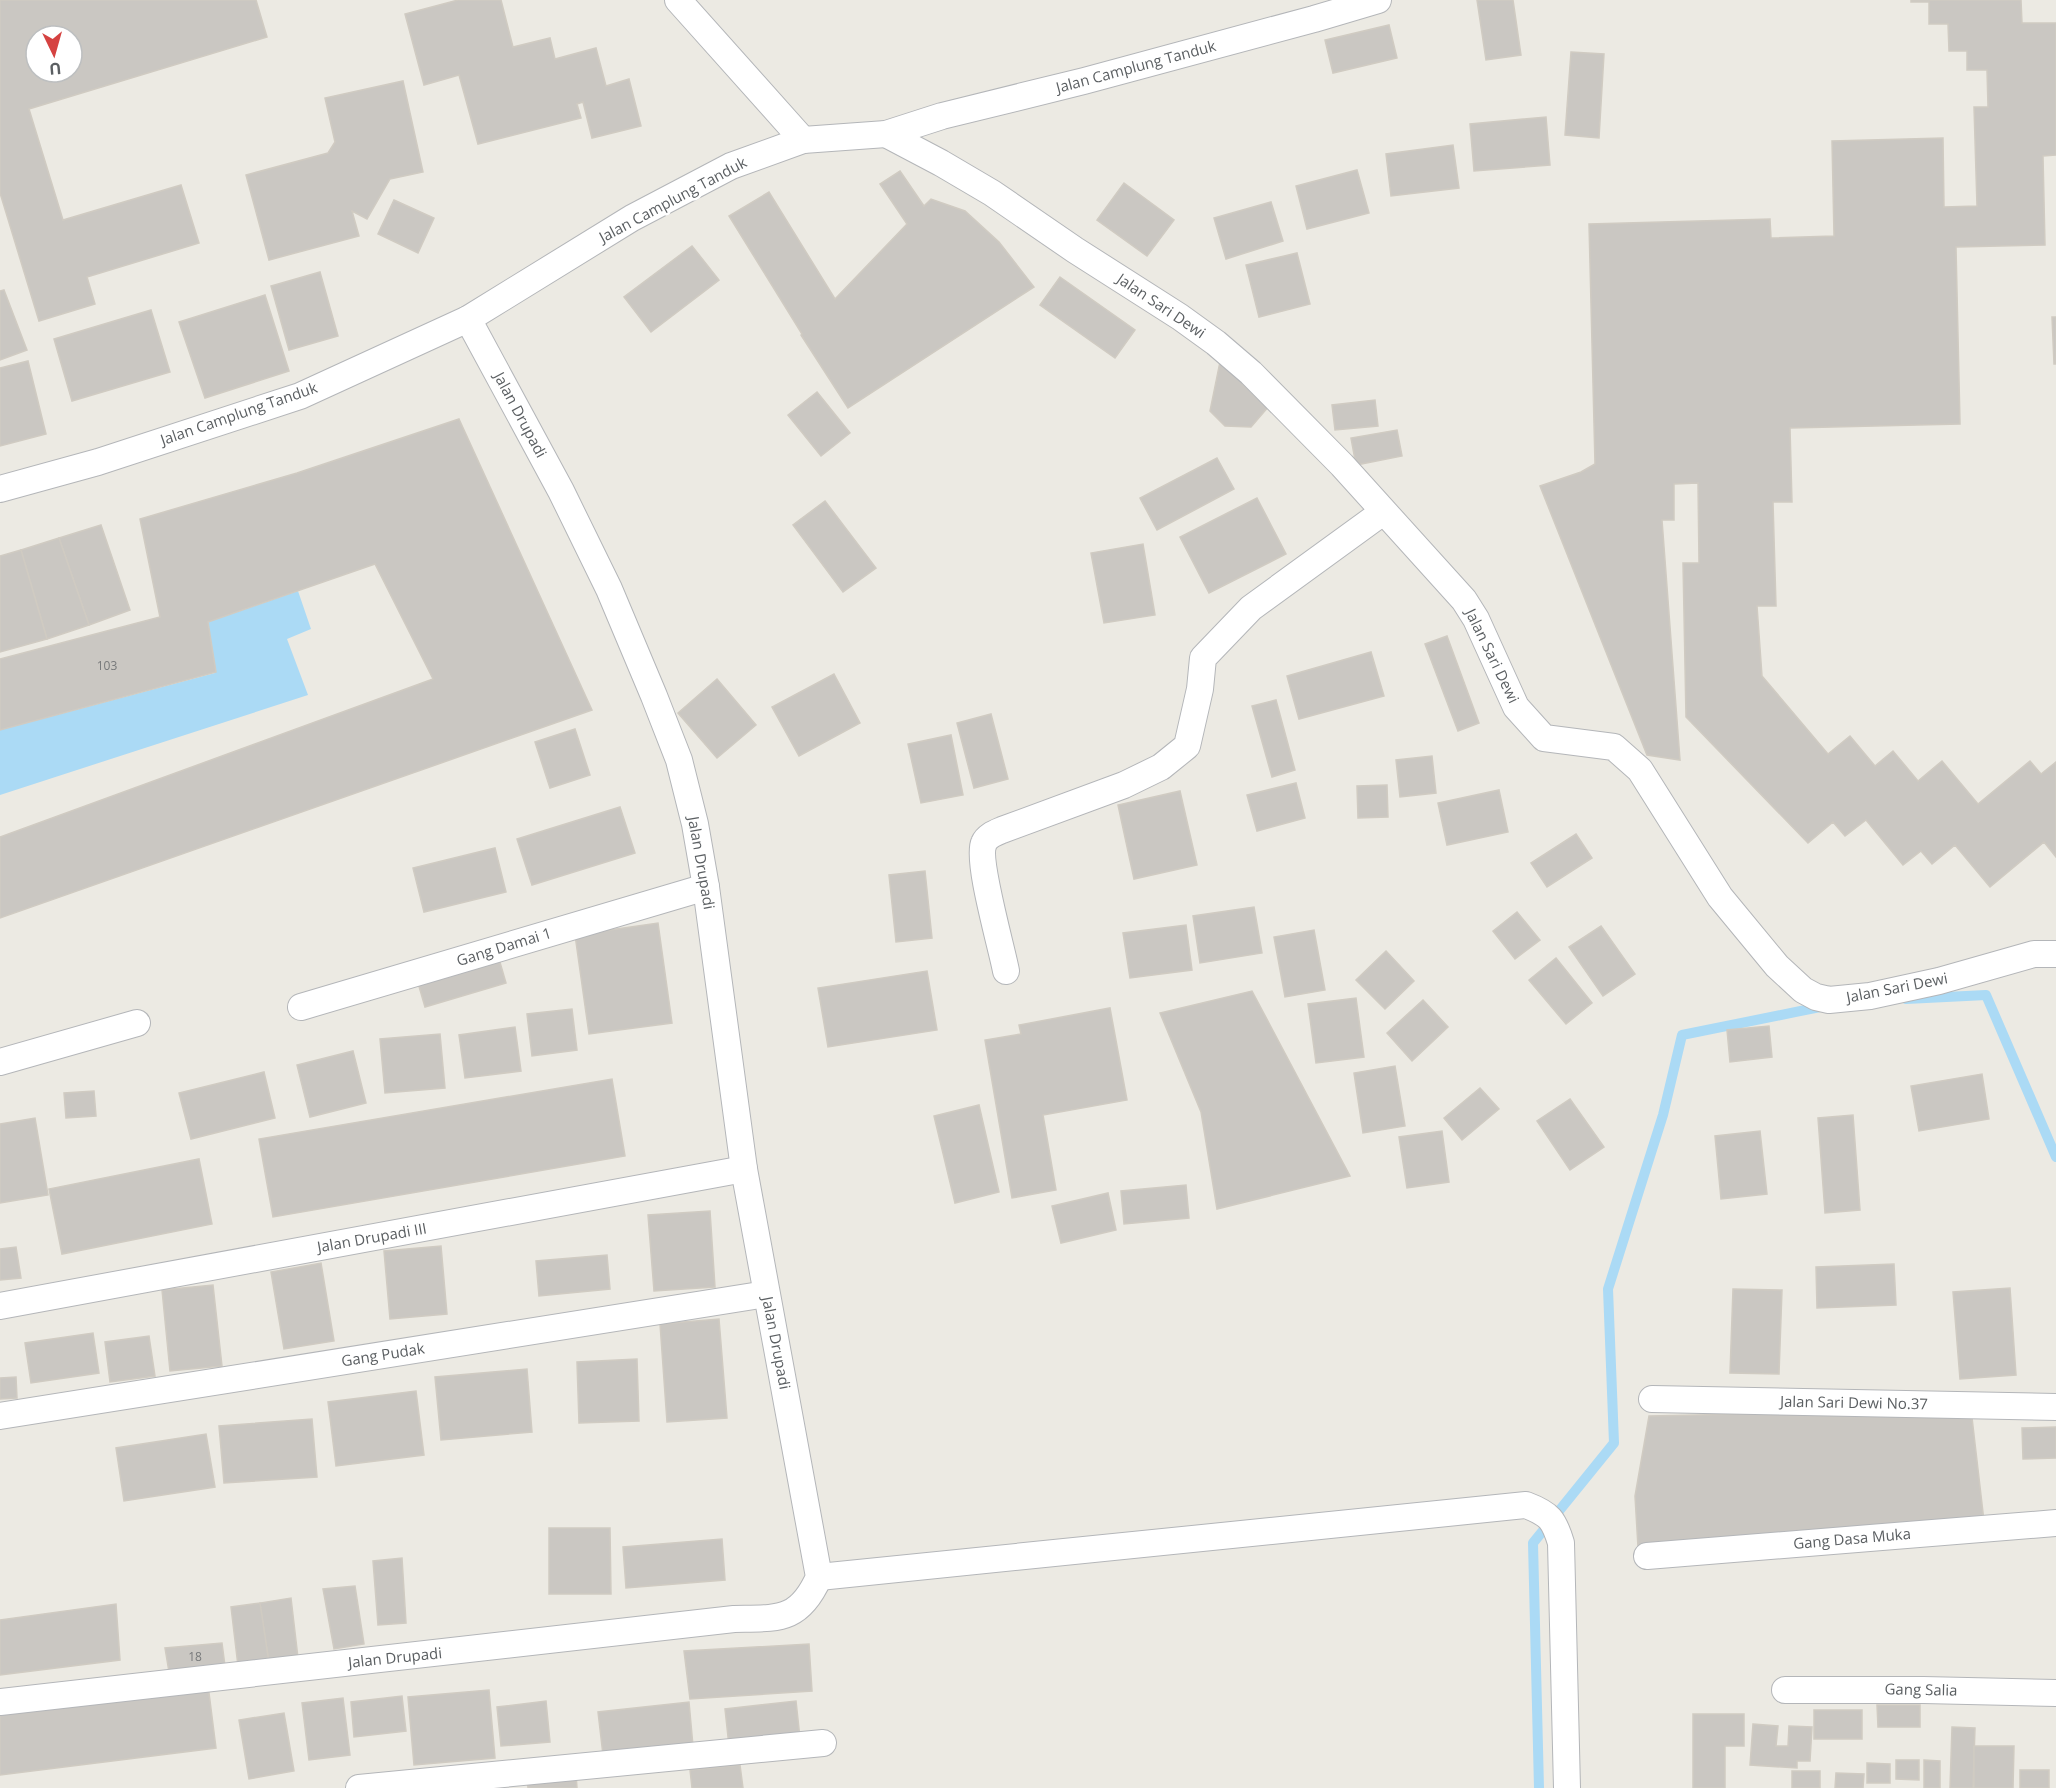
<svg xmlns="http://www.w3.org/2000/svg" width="2056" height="1788" viewBox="0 0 2056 1788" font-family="'Open Sans',sans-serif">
  <rect width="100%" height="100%" fill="#eceae3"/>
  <path fill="#abdaf5" d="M298,591L311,629L287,639L308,695L0,795V730L215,673L208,622Z"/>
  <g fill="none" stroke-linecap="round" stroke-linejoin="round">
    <g stroke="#abdaf5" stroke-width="10">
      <path d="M1906,999L1986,995L2056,1157"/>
      <path d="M1539,1788L1533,1543L1614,1443L1608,1289L1663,1115L1682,1035L1825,1006"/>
    </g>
  </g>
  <g fill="#cac7c2" stroke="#d0cbc2" stroke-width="1.5" fill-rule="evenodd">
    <path d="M0,0H256L267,37L29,109L63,220L181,185L199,243L87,277L95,304L39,321L0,193ZM36,36H72V72H36Z"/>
    <path d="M458,0H501L513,47L550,38L555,59L596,48L606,86L629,79L641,126L592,138L583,102L577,104L581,118L478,144L459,75L424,85L405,14Z"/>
    <path d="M1477,0H1513L1521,55L1486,60Z"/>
    <path d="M1911,0H2021L2022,23H2056V155L2043,156L2045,245L1956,247L1960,424L1790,428L1792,502H1773L1776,606H1757L1762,676L1828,754L1850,736L1875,766L1893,751L1918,781L1942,761L1978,804L2030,761L2041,774L2056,762V857L2044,842L1990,887L1955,845L1932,864L1921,851L1903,865L1866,820L1845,836L1833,822L1808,843L1686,717L1683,563H1699L1698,483L1674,484V520H1662L1680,760L1647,755L1540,486L1581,472L1595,464L1589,224L1770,219L1771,238L1834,236L1832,141L1943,138L1944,207L1977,206L1974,107H1988L1987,70H1967V51H1949L1948,24H1929V2H1911Z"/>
    <path d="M1389,25L1397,58L1333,73L1325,40Z"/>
    <path d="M1571,52L1604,54L1599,138L1565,135Z"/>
    <path d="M403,81L423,172L390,179L367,219L352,211L359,236L269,260L246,175L328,153L335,142L325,98Z"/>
    <path d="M1546,117L1550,165L1474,171L1470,124Z"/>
    <path d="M1453,145L1459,188L1391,196L1386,154Z"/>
    <path d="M1357,170L1369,213L1307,229L1296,186Z"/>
    <path d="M900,171L924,206L931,199L965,211L999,242L1034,287L848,408L801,335L802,334L729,216L769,192L835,299L907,224L880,184Z"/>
    <path d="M1124,183L1174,220L1147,256L1097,220Z"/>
    <path d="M394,200L434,218L418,253L378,234Z"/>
    <path d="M1271,202L1283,241L1226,259L1214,218Z"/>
    <path d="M692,246L719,280L651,332L624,297Z"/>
    <path d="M1297,253L1310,304L1259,317L1246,265Z"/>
    <path d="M320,272L338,336L289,350L271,286Z"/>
    <path d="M1060,277L1135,330L1115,358L1040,305Z"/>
    <path d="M4,290L27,350L0,360V291Z"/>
    <path d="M265,295L289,371L205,398L179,322Z"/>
    <path d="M151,310L170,372L72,401L54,339Z"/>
    <path d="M2052,317H2056V364H2054Z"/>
    <path d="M1221,357L1269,406L1251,427L1225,426L1210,411Z"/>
    <path d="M28,361L46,434L0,446V368Z"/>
    <path d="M817,392L850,433L821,456L788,415Z"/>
    <path d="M1375,400L1378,426L1335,430L1332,405Z"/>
    <path d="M459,419L592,710L0,918V837L433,679L375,564L208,622L216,672L0,730V659L160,617L140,519L297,473Z"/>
    <path d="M1397,430L1402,456L1356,465L1351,438Z"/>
    <path d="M1217,458L1234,489L1157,530L1140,498Z"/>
    <path d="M1257,498L1286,554L1209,593L1180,537Z"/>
    <path d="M825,501L876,568L843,592L793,525Z"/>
    <path d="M101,525L130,610L89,625L59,538Z"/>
    <path d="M59,538L89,625L47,639L21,550Z"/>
    <path d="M1143,544L1155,615L1104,623L1091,553Z"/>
    <path d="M21,550L47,639L0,652V556Z"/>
    <path d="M1447,636L1479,723L1458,731L1425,644Z"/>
    <path d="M1371,652L1384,696L1299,719L1287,676Z"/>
    <path d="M834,674L860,723L799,756L772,707Z"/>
    <path d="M717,679L756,725L717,758L678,713Z"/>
    <path d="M1276,700L1295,770L1272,777L1252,706Z"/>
    <path d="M991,714L1008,779L974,788L957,723Z"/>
    <path d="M575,729L590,775L550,788L535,742Z"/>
    <path d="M951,735L963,795L921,803L908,744Z"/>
    <path d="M1432,756L1436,793L1400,797L1396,760Z"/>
    <path d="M1296,783L1305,818L1257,831L1247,795Z"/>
    <path d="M1387,785L1388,817L1358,818L1357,786Z"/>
    <path d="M1499,790L1508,832L1447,845L1438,803Z"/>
    <path d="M1180,791L1197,865L1134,879L1118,805Z"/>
    <path d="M620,807L635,853L532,885L517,839Z"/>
    <path d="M1576,834L1592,858L1547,887L1531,863Z"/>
    <path d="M495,848L506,892L424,912L413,868Z"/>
    <path d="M925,871L932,938L896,942L889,875Z"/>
    <path d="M1254,907L1262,953L1200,963L1193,916Z"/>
    <path d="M1517,912L1540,940L1515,959L1493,931Z"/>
    <path d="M658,923L672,1023L589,1034L575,935Z"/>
    <path d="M1186,925L1192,970L1130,978L1123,933Z"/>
    <path d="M1601,926L1635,974L1603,996L1569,947Z"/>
    <path d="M1314,930L1325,990L1285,997L1274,937Z"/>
    <path d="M1386,951L1414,981L1385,1009L1356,980Z"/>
    <path d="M497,952L506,983L425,1007L416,976Z"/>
    <path d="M1556,958L1592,1003L1566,1024L1529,980Z"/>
    <path d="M927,971L937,1030L828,1047L818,988Z"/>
    <path d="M1252,991L1350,1176L1217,1209L1201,1112L1160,1013Z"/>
    <path d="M1356,998L1364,1057L1316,1063L1308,1004Z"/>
    <path d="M1423,1000L1448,1027L1412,1061L1387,1033Z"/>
    <path d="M1110,1008L1127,1100L1043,1115L1056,1190L1012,1198L985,1040L1021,1034L1019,1025Z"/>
    <path d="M572,1009L577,1050L532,1056L527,1014Z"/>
    <path d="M1769,1026L1772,1057L1730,1062L1727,1030Z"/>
    <path d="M515,1027L521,1071L465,1078L459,1035Z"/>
    <path d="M440,1034L445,1088L385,1093L380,1039Z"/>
    <path d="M353,1051L366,1103L310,1117L297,1065Z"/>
    <path d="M1395,1066L1405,1126L1363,1133L1354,1073Z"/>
    <path d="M264,1072L275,1118L191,1139L179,1093Z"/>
    <path d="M1982,1074L1989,1119L1919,1131L1911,1086Z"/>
    <path d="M612,1079L625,1156L273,1217L259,1139Z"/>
    <path d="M1480,1088L1499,1109L1462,1140L1444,1118Z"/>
    <path d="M94,1091L96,1116L66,1118L64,1093Z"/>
    <path d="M1570,1099L1604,1147L1570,1170L1537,1121Z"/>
    <path d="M979,1105L999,1192L955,1203L934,1116Z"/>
    <path d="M1853,1115L1860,1210L1825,1213L1818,1118Z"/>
    <path d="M35,1118L48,1195L0,1203V1124Z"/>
    <path d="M1442,1131L1449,1182L1407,1188L1399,1137Z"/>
    <path d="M1760,1131L1767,1194L1721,1199L1715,1136Z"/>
    <path d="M199,1159L212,1224L62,1254L49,1189Z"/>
    <path d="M1186,1185L1189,1218L1124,1224L1121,1191Z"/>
    <path d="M1108,1193L1116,1230L1061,1243L1052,1206Z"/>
    <path d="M710,1211L715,1287L654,1291L648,1215Z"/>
    <path d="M441,1246L447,1314L390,1319L384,1251Z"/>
    <path d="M16,1247L21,1278L0,1280V1249Z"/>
    <path d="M607,1255L610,1289L539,1296L536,1261Z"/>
    <path d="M321,1263L334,1341L284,1349L271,1272Z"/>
    <path d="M1894,1264L1896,1305L1817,1308L1816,1267Z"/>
    <path d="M213,1285L222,1366L170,1371L162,1290Z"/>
    <path d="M2010,1288L2016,1375L1960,1379L1953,1292Z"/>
    <path d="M1733,1289L1782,1290L1779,1374L1730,1373Z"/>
    <path d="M719,1319L727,1418L667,1422L660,1324Z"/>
    <path d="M93,1333L99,1373L31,1383L25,1343Z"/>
    <path d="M149,1336L155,1376L110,1382L105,1342Z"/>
    <path d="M637,1359L639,1421L579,1423L577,1362Z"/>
    <path d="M527,1369L532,1432L441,1440L435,1377Z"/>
    <path d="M16,1377L17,1398L0,1399V1378Z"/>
    <path d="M416,1391L424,1455L336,1466L328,1402Z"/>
    <path d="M1971,1409L1984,1521L1638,1547L1635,1496L1649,1416Z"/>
    <path d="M312,1419L317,1477L224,1483L219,1426Z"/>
    <path d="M2056,1427V1458L2023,1459L2022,1428Z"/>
    <path d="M206,1434L215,1487L124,1501L116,1448Z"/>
    <path d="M549,1528H610L611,1594H549Z"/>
    <path d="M722,1539L725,1580L626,1588L623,1547Z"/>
    <path d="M402,1558L406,1623L378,1625L373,1561Z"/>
    <path d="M355,1586L364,1644L334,1649L323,1589Z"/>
    <path d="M291,1598L298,1658L269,1663L260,1603Z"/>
    <path d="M260,1603L269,1663L238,1666L231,1607Z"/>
    <path d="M116,1604L120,1660L0,1675V1620Z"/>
    <path d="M222,1643L225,1666L169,1672L165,1648Z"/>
    <path d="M809,1644L812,1691L690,1699L684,1651Z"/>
    <path d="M208,1685L216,1748L0,1775V1710Z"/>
    <path d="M489,1690L495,1758L414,1765L408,1697Z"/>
    <path d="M402,1696L406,1731L354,1737L351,1702Z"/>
    <path d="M343,1698L350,1755L309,1760L302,1703Z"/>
    <path d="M546,1701L550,1742L501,1746L497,1707Z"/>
    <path d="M796,1701L800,1738L729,1746L725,1709Z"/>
    <path d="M689,1702L693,1746L603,1755L598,1712Z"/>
    <path d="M1877,1705H1920V1727H1878Z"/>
    <rect x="1814" y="1710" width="48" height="29"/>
    <path d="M284,1713L294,1771L249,1779L239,1720Z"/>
    <path d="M1693,1714H1744V1746H1725V1788H1693Z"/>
    <path d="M1753,1724L1778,1726L1776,1746H1788L1789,1726L1812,1727L1810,1761H1797V1768L1750,1765Z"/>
    <path d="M1952,1727L1975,1728L1973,1788H1950Z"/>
    <path d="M1974,1746H2014L2013,1788H1974Z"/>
    <path d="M1896,1760H1919V1780L1896,1779Z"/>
    <path d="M1924,1760L1940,1761V1788H1924Z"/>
    <path d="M1867,1763L1890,1764V1783H1867Z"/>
    <path d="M740,1765L743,1788H692L690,1770Z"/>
    <rect x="2020" y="1770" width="29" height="18"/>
    <rect x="1792" y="1771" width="28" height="17"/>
    <path d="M1836,1773L1864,1774L1863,1788H1835Z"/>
    <path d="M576,1774L577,1788H528L527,1778Z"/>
  </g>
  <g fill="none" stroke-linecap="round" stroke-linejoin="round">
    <g stroke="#b4b6b9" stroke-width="28">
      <g id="street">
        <path d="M678,0L803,140"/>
        <path d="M886,134L941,163L992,193L1075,250L1180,317L1216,343L1251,373L1342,465L1464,600L1476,619L1516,707L1544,738L1614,747L1640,770L1720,897L1777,966L1803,990L1816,997L1829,1000L1870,996L1939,981L2034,954H2056"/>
        <path d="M0,489L98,462L300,396L468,319L632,218L731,166L803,140L886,134L942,116L1084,81L1314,19L1378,0"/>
        <path d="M1006,971C1002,949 976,859 984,843C987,836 995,833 1002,830L1124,785L1161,767L1187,746L1200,689L1203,658L1251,608L1383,512"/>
        <path d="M301,1007L706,887"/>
        <path d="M0,1062L137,1023"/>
        <path d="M0,1306L744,1169"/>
        <path d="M1652,1399L2056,1407"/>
        <path d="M0,1416L766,1294"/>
        <path d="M1647,1556L2056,1523"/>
        <path d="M819,1577L1526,1505C1550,1514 1554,1520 1561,1543L1567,1788"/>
        <path d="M1785,1690H1923L2056,1693"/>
        <path d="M0,1702L734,1619C778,1618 799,1622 819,1577L744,1169L706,887L695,824L679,760L654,696L609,589L561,491L468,319"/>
        <path d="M359,1788L823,1743"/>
      </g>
    </g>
    <use href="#street" stroke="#fff" stroke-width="26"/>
  </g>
  <g text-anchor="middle" stroke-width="5" stroke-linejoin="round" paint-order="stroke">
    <g font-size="12" fill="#77797a">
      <text x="107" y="670">103</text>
      <text x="195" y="1661">18</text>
    </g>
    <g font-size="15" fill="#5b5f62" stroke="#fff">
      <text transform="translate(1136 67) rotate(-15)" y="5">Jalan Camplung Tanduk</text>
      <text transform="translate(673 200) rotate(-28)" y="5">Jalan Camplung Tanduk</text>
      <text transform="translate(1161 306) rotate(34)" y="5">Jalan Sari Dewi</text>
      <text transform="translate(239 414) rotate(-19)" y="5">Jalan Camplung Tanduk</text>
      <text transform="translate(520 415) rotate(62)" y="5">Jalan Drupadi</text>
      <text transform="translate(1492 656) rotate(64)" y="5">Jalan Sari Dewi</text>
      <text transform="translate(701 863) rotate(80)" y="5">Jalan Drupadi</text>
      <text transform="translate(504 947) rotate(-17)" y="5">Gang Damai 1</text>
      <text transform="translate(1897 988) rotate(-11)" y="5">Jalan Sari Dewi</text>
      <text transform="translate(372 1238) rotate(-10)" y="5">Jalan Drupadi III</text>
      <text transform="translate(776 1343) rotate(79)" y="5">Jalan Drupadi</text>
      <text transform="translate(383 1355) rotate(-9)" y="5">Gang Pudak</text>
      <text transform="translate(1854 1403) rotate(1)" y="5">Jalan Sari Dewi No.37</text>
      <text transform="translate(1852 1539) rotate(-5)" y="5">Gang Dasa Muka</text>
      <text transform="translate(395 1658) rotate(-6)" y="5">Jalan Drupadi</text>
      <text transform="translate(1921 1690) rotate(1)" y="5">Gang Salia</text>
    </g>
  </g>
  <g transform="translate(54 54) rotate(175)"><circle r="28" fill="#ffffff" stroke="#bdbfc0" stroke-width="1.5"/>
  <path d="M0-4.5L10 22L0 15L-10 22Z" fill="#d54241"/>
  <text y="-9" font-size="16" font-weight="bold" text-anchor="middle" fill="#5b5f62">U</text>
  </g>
</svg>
